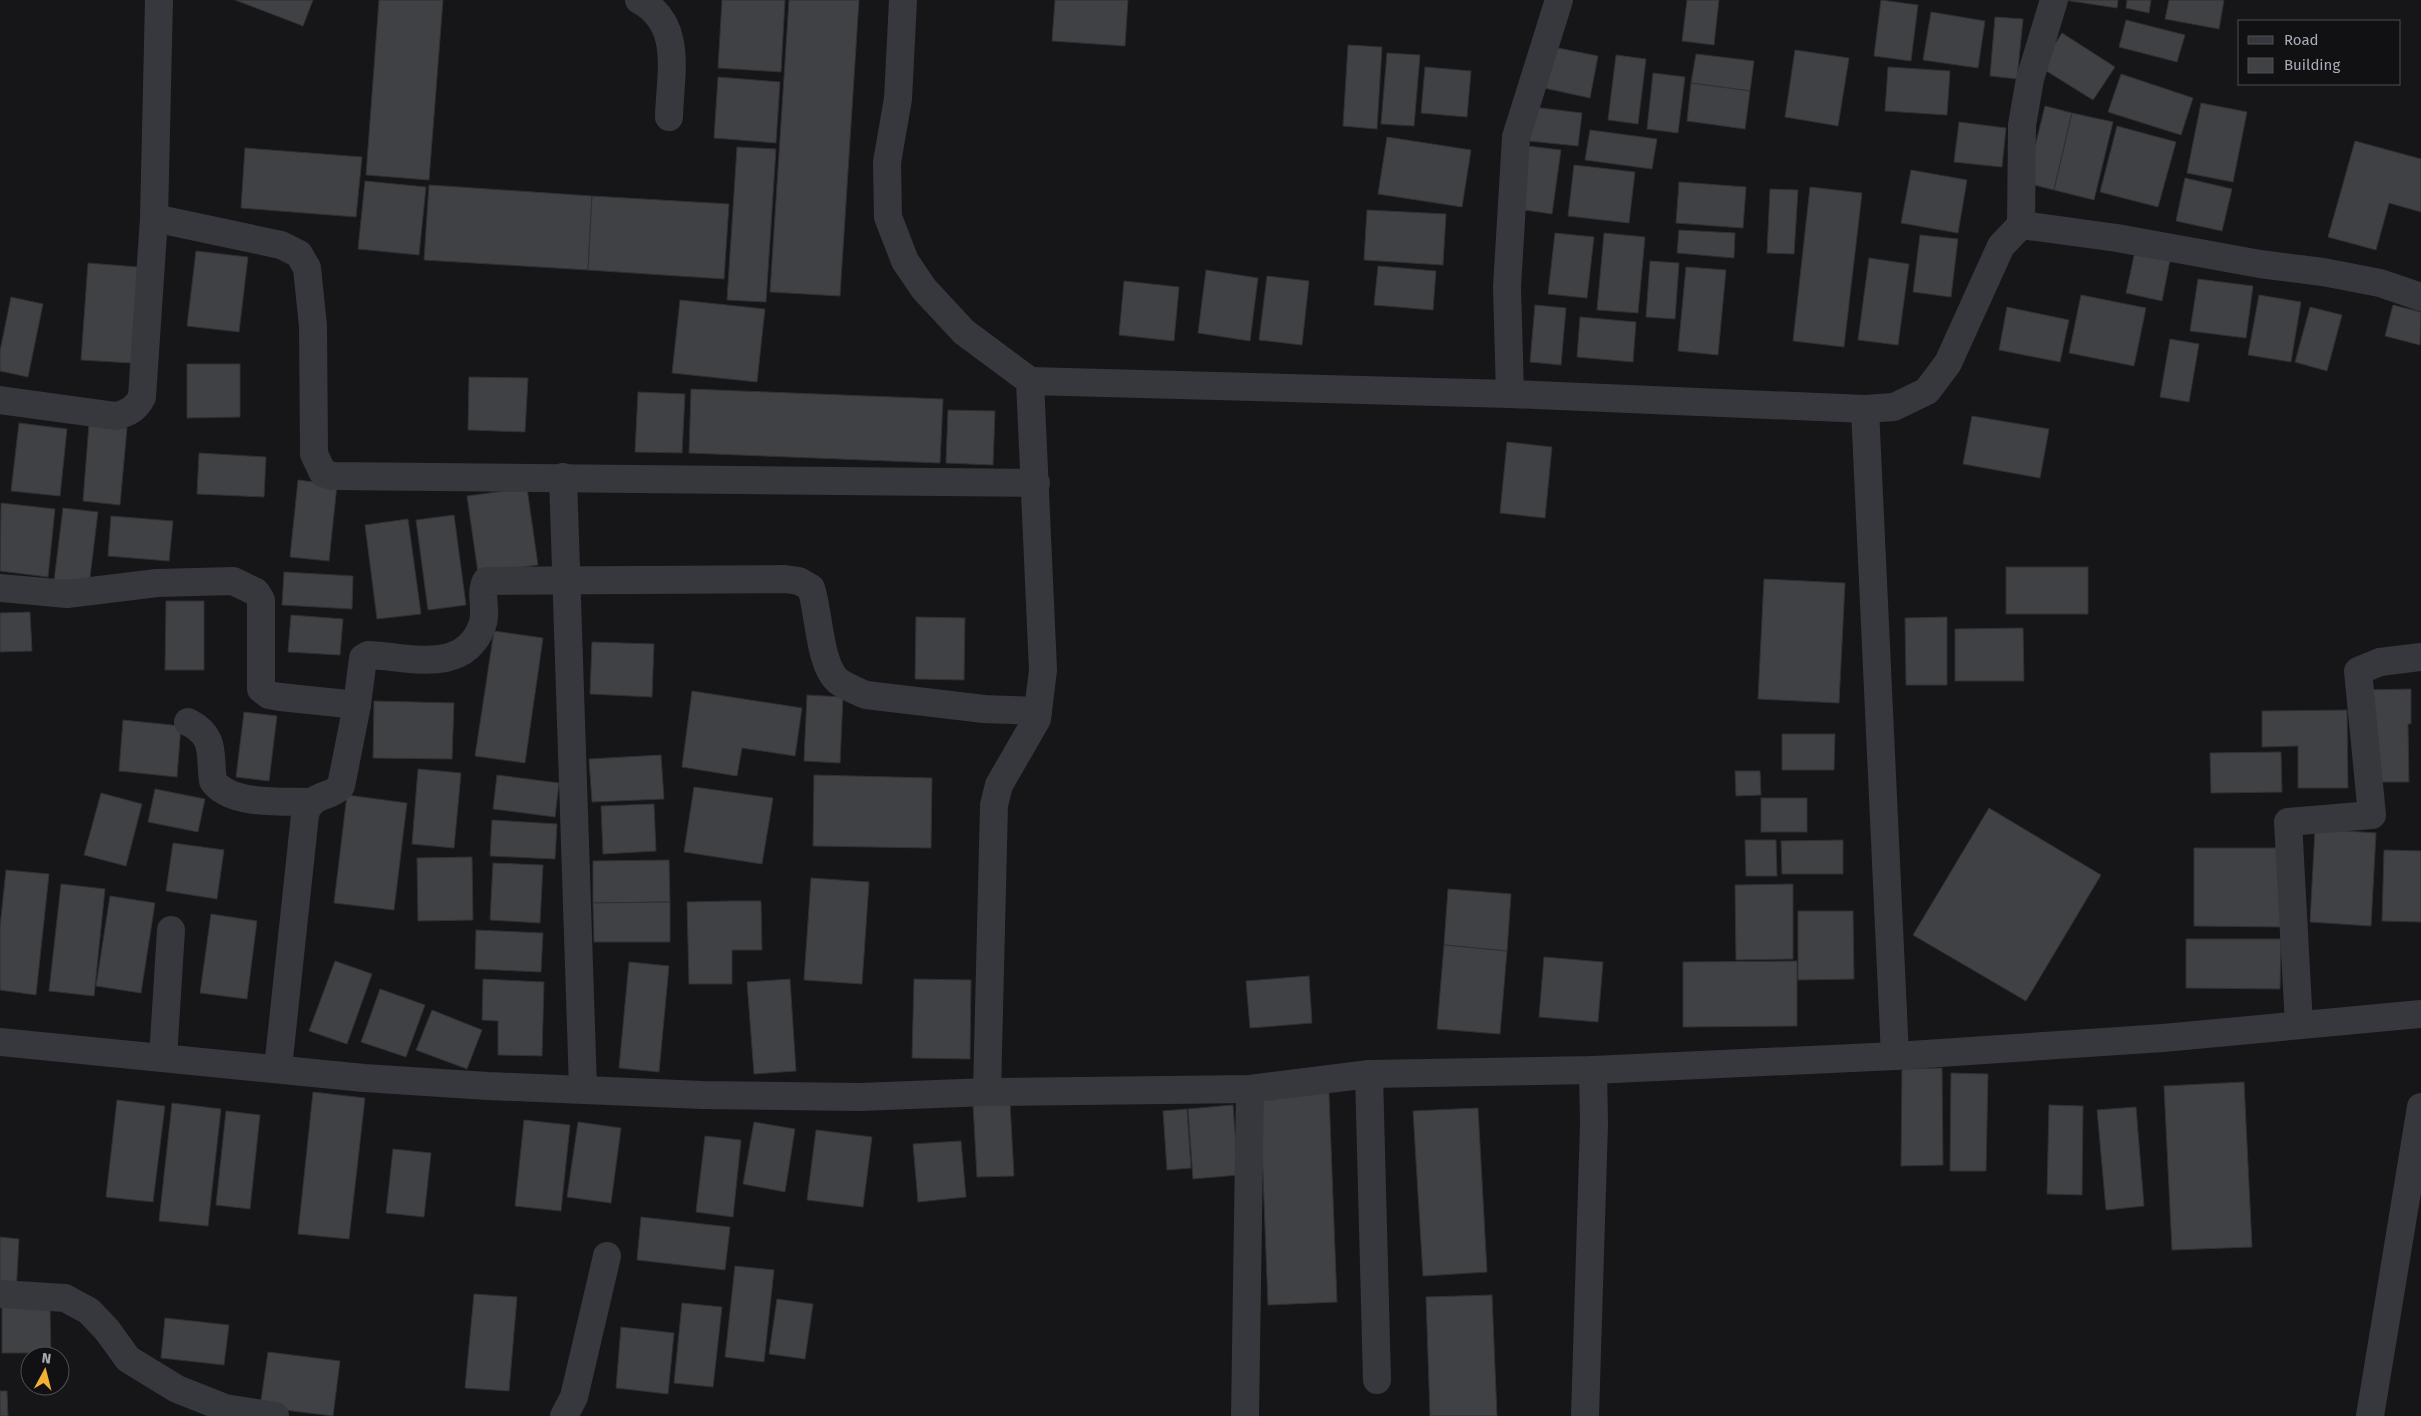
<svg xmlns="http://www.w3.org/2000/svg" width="2421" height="1416" viewBox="0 0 2421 1416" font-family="'Fira Sans',sans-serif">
  <rect width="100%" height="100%" fill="#161618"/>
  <g fill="#404145" stroke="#303034">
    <path d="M235,0H313L303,26Z"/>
    <path d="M379,0H443L429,180L366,175Z"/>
    <path d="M722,0H785L781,72L718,68Z"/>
    <path d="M789,0H859L840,296L770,292Z"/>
    <path d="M1055,0H1128L1125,46L1052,41Z"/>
    <path d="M1687,0H1719L1714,45L1682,41Z"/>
    <path d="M1881,0L1918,5L1911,61L1874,56Z"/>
    <path d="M2064,0H2118L2117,8Z"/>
    <path d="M2127,0H2151L2149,13L2126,8Z"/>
    <path d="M2169,0H2224L2219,29L2165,19Z"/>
    <path d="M1931,12L1985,21L1978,68L1923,60Z"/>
    <path d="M1995,17L2023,19L2017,79L1990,76Z"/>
    <path d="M2126,20L2185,35L2177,62L2119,47Z"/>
    <path d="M2062,33L2115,67L2093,100L2040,67Z"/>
    <path d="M1348,45L1382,47L1377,129L1343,126Z"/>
    <path d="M1553,47L1598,56L1590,98L1544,88Z"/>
    <path d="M1795,50L1849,58L1838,126L1785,117Z"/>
    <path d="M1387,53L1420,55L1414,126L1381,124Z"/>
    <path d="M1696,54L1754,61L1750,91L1691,83Z"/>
    <path d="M1616,55L1646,59L1638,124L1608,120Z"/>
    <path d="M1425,67L1471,71L1467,117L1421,113Z"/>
    <path d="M1888,67L1950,71L1947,115L1885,111Z"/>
    <path d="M1653,73L1685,77L1678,133L1647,129Z"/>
    <path d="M2121,74L2193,98L2181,135L2108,112Z"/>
    <path d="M718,77L780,82L776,143L714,138Z"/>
    <path d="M1691,83L1750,91L1745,129L1687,121Z"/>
    <path d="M2201,103L2247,112L2233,182L2187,173Z"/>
    <path d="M2045,106L2072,113L2054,190L2026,183Z"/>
    <path d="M1533,107L1582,113L1578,146L1529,141Z"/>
    <path d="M2072,113L2113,122L2094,200L2054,190Z"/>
    <path d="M1959,122L2006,128L2002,167L1954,162Z"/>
    <path d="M2117,126L2176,142L2158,207L2100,192Z"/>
    <path d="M1590,130L1657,139L1652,169L1585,160Z"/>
    <path d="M1387,137L1471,150L1462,207L1378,194Z"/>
    <path d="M2355,141L2421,159V212L2389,203L2376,250L2328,237Z"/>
    <path d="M1527,146L1561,150L1552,214L1518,209Z"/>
    <path d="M737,147L776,149L766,302L727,300Z"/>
    <path d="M245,148L362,157L356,217L241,208Z"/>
    <path d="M1574,165L1635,172L1629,223L1568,216Z"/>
    <path d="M1911,170L1967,180L1958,233L1901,223Z"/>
    <path d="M2185,178L2232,189L2222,231L2176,221Z"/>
    <path d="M365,181L426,187L419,255L358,249Z"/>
    <path d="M1679,182L1746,187L1743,228L1676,223Z"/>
    <path d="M429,185L592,196L588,270L424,260Z"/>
    <path d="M1810,187L1862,193L1844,347L1793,341Z"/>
    <path d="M1770,189L1798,190L1794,254L1767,253Z"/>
    <path d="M592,196L729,204L724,279L588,270Z"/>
    <path d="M1367,210L1446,214L1443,265L1364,260Z"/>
    <path d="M1679,230L1735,233L1734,258L1677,253Z"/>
    <path d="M1555,233L1594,237L1587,298L1548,294Z"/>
    <path d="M1604,233L1645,237L1638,313L1597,310Z"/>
    <path d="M1920,235L1958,239L1951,297L1913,292Z"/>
    <path d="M2137,242L2172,250L2162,301L2126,293Z"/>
    <path d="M196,251L248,257L239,332L187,326Z"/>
    <path d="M1869,258L1909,264L1898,345L1858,340Z"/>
    <path d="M1650,261L1679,263L1675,319L1646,317Z"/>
    <path d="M88,263L138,267L131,363L81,360Z"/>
    <path d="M1378,266L1436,271L1433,310L1374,305Z"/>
    <path d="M1686,267L1726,270L1718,355L1678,351Z"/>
    <path d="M1206,270L1258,278L1250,341L1198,333Z"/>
    <path d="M1267,276L1309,281L1302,345L1259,340Z"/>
    <path d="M2198,279L2253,286L2246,338L2190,331Z"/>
    <path d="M1124,281L1179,287L1174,341L1119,335Z"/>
    <path d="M2081,295L2146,308L2134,366L2069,353Z"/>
    <path d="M2259,295L2301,302L2291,362L2248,355Z"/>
    <path d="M11,297L43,304L28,377L0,371V351Z"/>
    <path d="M680,300L765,309L757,382L672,373Z"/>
    <path d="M1535,305L1566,308L1561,365L1530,362Z"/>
    <path d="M2393,305L2421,312L2420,345L2385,336Z"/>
    <path d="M2007,307L2069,320L2060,362L1999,350Z"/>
    <path d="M2310,307L2342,315L2327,371L2295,362Z"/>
    <path d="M1580,317L1636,322L1633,362L1577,357Z"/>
    <path d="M2170,339L2199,344L2189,402L2160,397Z"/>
    <path d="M187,364H240V417L187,418Z"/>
    <path d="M469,377L528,378L525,432L468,430Z"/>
    <path d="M691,389L943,399L940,463L689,453Z"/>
    <path d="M638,392L685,394L682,453L635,452Z"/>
    <path d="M948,410L995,411L993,465L946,463Z"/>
    <path d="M1972,416L2049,429L2040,478L1963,464Z"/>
    <path d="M19,423L67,429L60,496L11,491Z"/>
    <path d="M89,424L127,428L120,505L83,501Z"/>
    <path d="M1507,442L1552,447L1545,518L1500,513Z"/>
    <path d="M199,453L266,457L264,497L197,494Z"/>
    <path d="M298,480L337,485L329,561L290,557Z"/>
    <path d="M527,488L538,565L478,573L467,496Z"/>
    <path d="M1,503L55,509L48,577L0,571Z"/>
    <path d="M63,508L98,512L89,585L54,581Z"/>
    <path d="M454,515L466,605L428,610L416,520Z"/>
    <path d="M111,516L173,521L169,561L108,556Z"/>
    <path d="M408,519L421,614L377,619L365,525Z"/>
    <rect x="2006" y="567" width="82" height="47"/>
    <path d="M284,572L353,576L352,609L282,605Z"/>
    <path d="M1764,579L1845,583L1839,703L1758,699Z"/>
    <path d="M166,601H204V670H165Z"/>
    <path d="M30,612L32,651L0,652V613Z"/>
    <path d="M291,615L343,619L340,655L288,652Z"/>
    <path d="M916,617L965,618L964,680L915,679Z"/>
    <path d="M1947,617V685H1906L1905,618Z"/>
    <path d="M2023,628L2024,681H1955V629Z"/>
    <path d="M494,631L543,638L525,763L475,756Z"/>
    <path d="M592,642L654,644L652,697L590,694Z"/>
    <path d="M2411,689V724H2408L2409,782H2372L2363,690Z"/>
    <path d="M692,691L802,708L795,756L742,748L737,776L682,767Z"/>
    <path d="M807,695L843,697L840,763L804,761Z"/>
    <path d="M374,701L454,703L452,759L373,758Z"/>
    <path d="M2347,710L2348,788H2298V746L2262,747V711Z"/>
    <path d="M244,712L277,716L269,781L236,777Z"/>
    <path d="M123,720L181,726L177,777L119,771Z"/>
    <path d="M1782,734H1835L1834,770H1782Z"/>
    <path d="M2281,752L2282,792L2211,793L2210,753Z"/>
    <path d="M661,755L664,799L592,802L589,759Z"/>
    <path d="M418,769L461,773L454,848L412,844Z"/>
    <path d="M1735,771H1760L1761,795L1736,796Z"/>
    <path d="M497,775L559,783L555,817L493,809Z"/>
    <path d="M814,775L932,778L931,848L813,846Z"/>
    <path d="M694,787L773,798L762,864L684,852Z"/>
    <path d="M155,789L205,799L198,832L148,822Z"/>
    <path d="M101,793L142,804L126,866L84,855Z"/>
    <path d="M347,795L407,803L394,910L334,903Z"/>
    <rect x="1761" y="798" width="46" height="34"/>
    <path d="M654,804L656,851L603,854L601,806Z"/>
    <path d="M1989,808L2101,875L2026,1001L1913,935Z"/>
    <path d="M492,820L557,824L555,859L490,856Z"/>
    <path d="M2315,829L2376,833L2371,926L2310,922Z"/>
    <path d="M1745,840H1776L1777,876H1746Z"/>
    <path d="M1843,840V874H1782L1781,841Z"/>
    <path d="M173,843L224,850L217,899L166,891Z"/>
    <path d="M2194,848H2281V927L2194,926Z"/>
    <path d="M2384,850L2421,851V922L2382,921Z"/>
    <path d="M472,857L473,920L418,921L417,858Z"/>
    <path d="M669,860L670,902L593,903V861Z"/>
    <path d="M493,863L543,865L540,923L490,920Z"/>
    <path d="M6,870L49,874L36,995L0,990V927Z"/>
    <path d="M811,878L869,882L862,984L804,980Z"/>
    <path d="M61,884L105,889L94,996L49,991Z"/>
    <path d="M1793,884V959L1736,960L1735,885Z"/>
    <path d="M1448,889L1511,894L1507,951L1444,945Z"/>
    <path d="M110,896L155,903L141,993L96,986Z"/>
    <path d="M730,901H761L762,950H732V984H689L687,902Z"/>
    <path d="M670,902V942H594L593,903Z"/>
    <path d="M1798,911H1853L1854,979L1798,980Z"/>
    <path d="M211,914L257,921L247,999L200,993Z"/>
    <path d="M476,930L543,933L541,972L475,969Z"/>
    <path d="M2186,939H2281L2280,989L2186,988Z"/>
    <path d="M1444,945L1507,951L1500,1034L1437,1029Z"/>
    <path d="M1544,957L1603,962L1598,1022L1539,1017Z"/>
    <path d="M335,961L372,974L347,1044L309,1031Z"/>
    <path d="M1797,961V1026L1683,1027V962Z"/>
    <path d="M629,962L669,966L659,1072L619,1068Z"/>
    <path d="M1309,976L1312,1023L1250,1028L1246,981Z"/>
    <path d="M483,979L544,982L542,1056L498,1055V1021L482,1020Z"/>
    <path d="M790,979L796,1071L754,1074L747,982Z"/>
    <path d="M914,979L971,980L970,1059L912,1058Z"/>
    <path d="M380,989L425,1005L406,1057L361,1042Z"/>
    <path d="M432,1010L482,1030L467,1069L416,1050Z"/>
    <path d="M1942,1068L1943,1165L1901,1166L1902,1069Z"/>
    <path d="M1951,1073L1988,1074L1986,1171H1950Z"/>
    <path d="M2244,1082L2252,1247L2172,1250L2164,1086Z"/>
    <path d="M313,1092L365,1098L349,1239L298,1234Z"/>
    <path d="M1329,1093L1337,1302L1268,1305L1260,1096Z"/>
    <path d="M117,1100L165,1106L153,1202L106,1197Z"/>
    <path d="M172,1103L221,1109L208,1226L159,1221Z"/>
    <path d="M1010,1103L1014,1176L977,1177L973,1104Z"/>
    <path d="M1233,1105L1238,1175L1193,1179L1188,1109Z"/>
    <path d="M2049,1105L2083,1106L2082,1195L2047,1194Z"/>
    <path d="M2136,1107L2144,1206L2106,1210L2097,1110Z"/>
    <path d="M1478,1108L1487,1272L1423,1276L1413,1111Z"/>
    <path d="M1187,1109L1191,1168L1167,1170L1163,1111Z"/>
    <path d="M226,1111L260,1115L250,1209L216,1205Z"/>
    <path d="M524,1120L570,1125L561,1211L515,1206Z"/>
    <path d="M578,1122L621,1128L611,1203L567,1197Z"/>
    <path d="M754,1122L795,1129L785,1192L743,1184Z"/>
    <path d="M816,1130L872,1137L863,1207L807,1200Z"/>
    <path d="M705,1136L741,1140L733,1217L696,1212Z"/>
    <path d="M961,1141L966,1197L918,1202L913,1144Z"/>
    <path d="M393,1149L431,1153L424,1217L386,1213Z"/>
    <path d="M641,1217L730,1227L725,1270L637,1260Z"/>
    <path d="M0,1237L19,1239L16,1294L0,1293Z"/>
    <path d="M735,1266L774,1270L764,1362L725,1357Z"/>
    <path d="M474,1294L517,1297L509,1391L465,1388Z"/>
    <path d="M1492,1295L1497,1416H1430L1426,1297Z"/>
    <path d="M777,1299L813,1304L805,1359L769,1354Z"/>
    <path d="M682,1303L722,1307L713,1387L674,1383Z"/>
    <path d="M2,1306H50L51,1353H2Z"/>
    <path d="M165,1318L229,1325L224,1365L161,1358Z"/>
    <path d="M621,1327L674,1333L668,1394L616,1388Z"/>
    <path d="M268,1352L340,1361L333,1416L260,1407Z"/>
    <path d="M0,1391H7L8,1416H0Z"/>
  </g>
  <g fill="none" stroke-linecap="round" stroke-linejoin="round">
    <g stroke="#37383d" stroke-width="28">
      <path d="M159,0L154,218L281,245L299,254L307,268L313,326L314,454L323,473L333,476L1036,483"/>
      <path d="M639,0C684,24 670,74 669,117"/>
      <path d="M903,0L898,99L887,162L888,217L905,261L924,289L964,332L1030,381"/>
      <path d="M2021,225L2022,125L2030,79L2054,0"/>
      <path d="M1510,394L1507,287L1516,137L1559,0"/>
      <path d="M0,400L116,416C128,413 136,409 142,397L154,218"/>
      <path d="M1865,409L1895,1056"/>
      <path d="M563,477L583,1088"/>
      <path d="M0,588L67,594L157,583L233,581L256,592L261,600V689L269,695L280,697L357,705L341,786C330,799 311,792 305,815L278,1068"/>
      <path d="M357,705L363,658L368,655C408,656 463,676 482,626C488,611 479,595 486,581L785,579L799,581L811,588C819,611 819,665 838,681C846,687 857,691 866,695L984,709L1038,711"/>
      <path d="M188,722C217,737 209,754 213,781C231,806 283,801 312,802"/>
      <path d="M2299,1025L2288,822L2372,815L2358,671L2380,662L2421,657"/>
      <path d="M0,1042L364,1078L488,1086L702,1095L860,1097L987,1092L1250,1089L1369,1074L1593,1070L1895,1056L2163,1038L2421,1014"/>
      <path d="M163,1058L171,930"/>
      <path d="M1369,1074L1377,1380"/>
      <path d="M987,1092L994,805L999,785L1037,719L1043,670L1030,381L1510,394L1865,409L1894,407L1927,391L1948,363L2001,246L2021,225L2117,238L2260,264L2323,272L2380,283L2421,297"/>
      <path d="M0,1294L65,1298L89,1311L107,1330L128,1359L177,1389L225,1408L275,1416"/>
      <path d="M564,1416L574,1397L607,1256"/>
      <path d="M1245,1416L1250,1089"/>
      <path d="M1585,1416L1594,1124L1593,1070"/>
      <path d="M2370,1416L2421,1107"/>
    </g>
  </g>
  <rect x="2238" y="20" width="162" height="65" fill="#111113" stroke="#4d4f55"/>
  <rect x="2248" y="36" width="25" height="8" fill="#37383d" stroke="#4d4f55"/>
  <text x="2284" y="45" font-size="15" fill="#a8adb8">Road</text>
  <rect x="2248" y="58" width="25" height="15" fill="#404145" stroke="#4d4f55"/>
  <text x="2284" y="70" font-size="15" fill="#a8adb8">Building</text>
  <g transform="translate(45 1371) rotate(7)"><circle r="24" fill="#111113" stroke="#4d4f55"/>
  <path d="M0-4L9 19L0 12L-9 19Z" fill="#f2b134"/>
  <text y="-8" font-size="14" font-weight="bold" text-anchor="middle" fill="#a8adb8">N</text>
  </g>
</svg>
